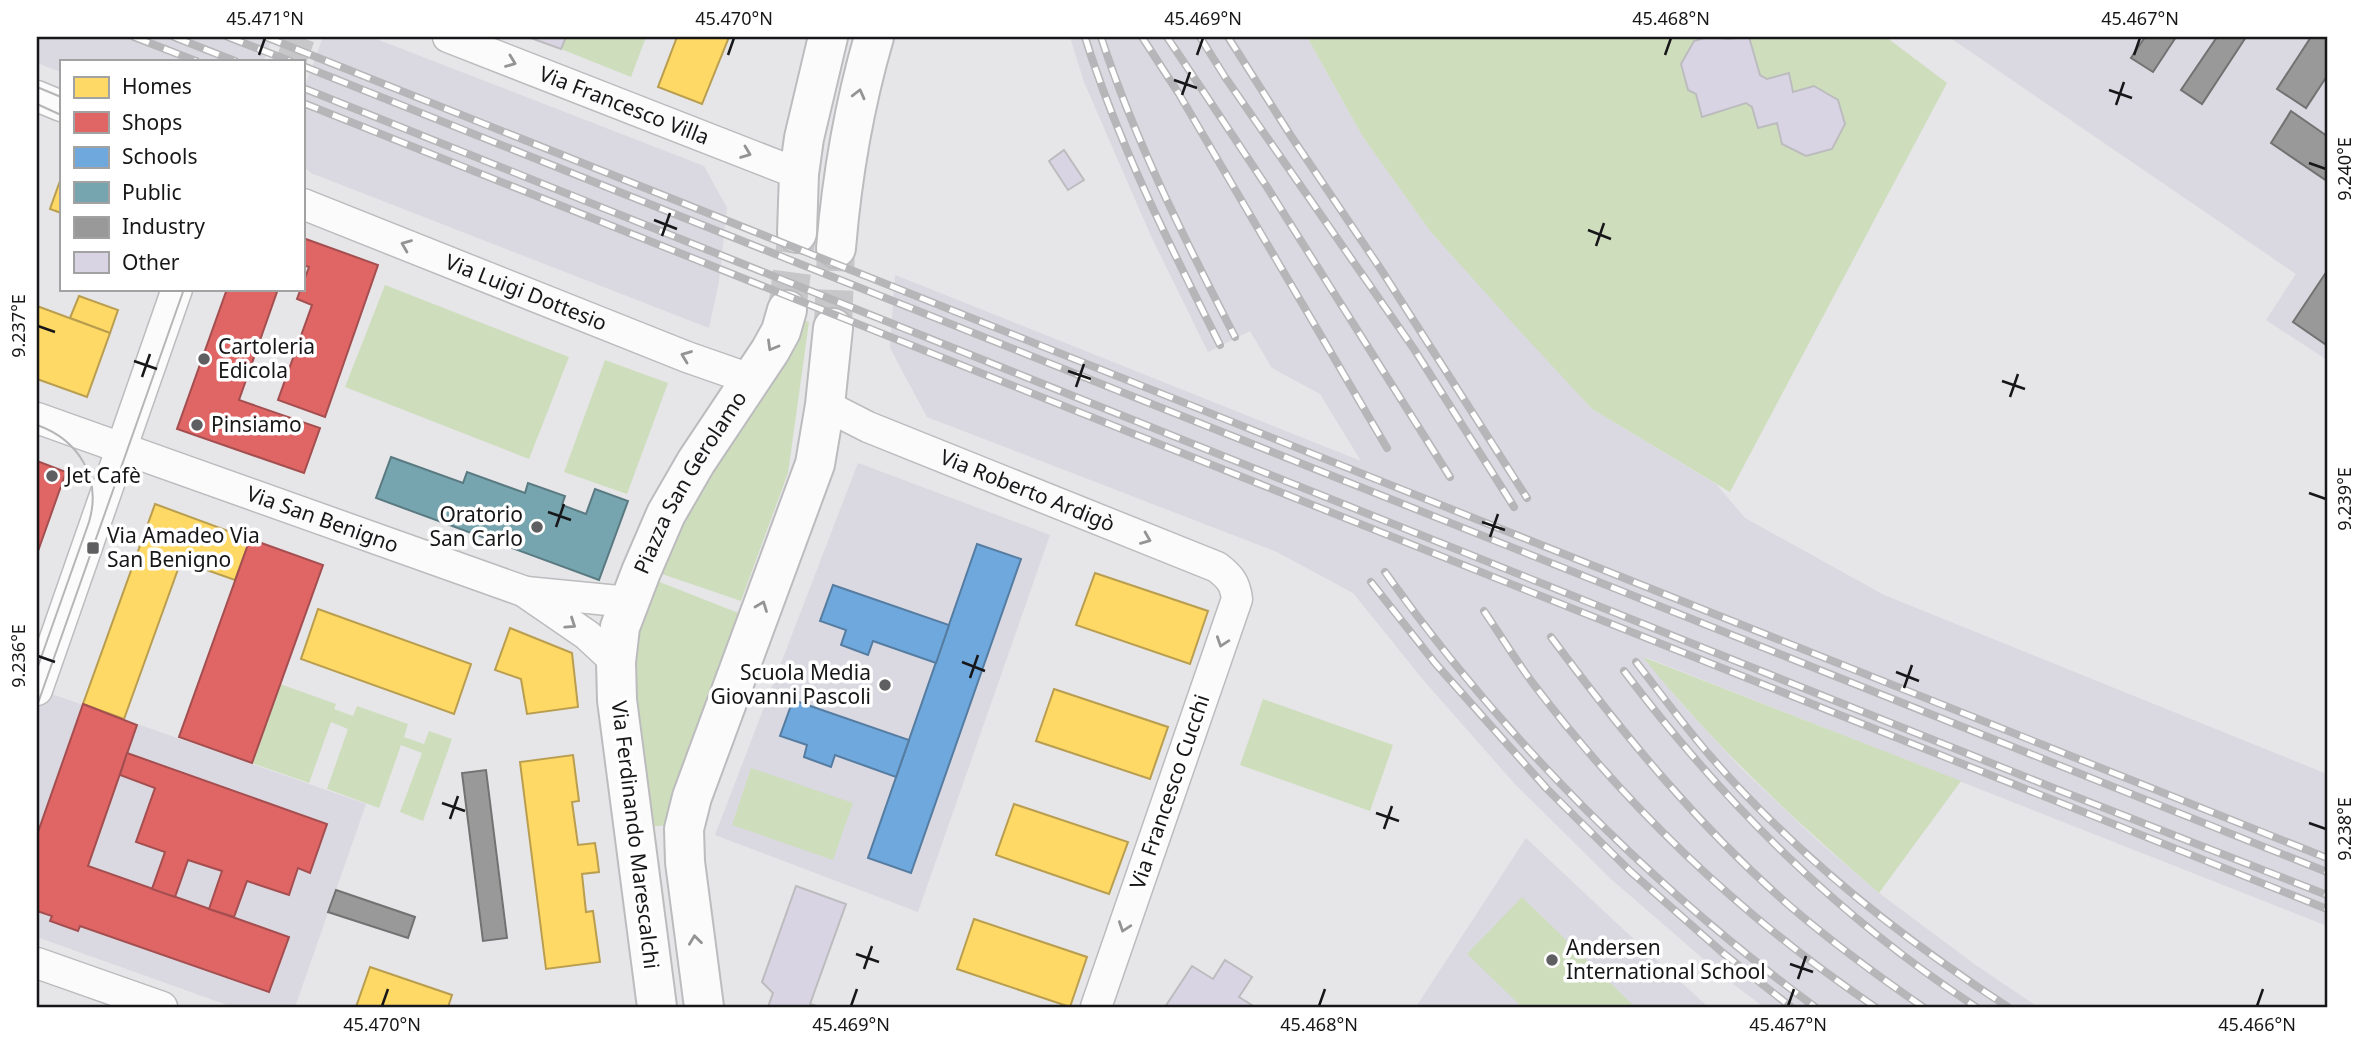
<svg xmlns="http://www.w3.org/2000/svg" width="2364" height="1044" viewBox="0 0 2364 1044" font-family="'Noto Sans',sans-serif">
  <rect width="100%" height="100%" fill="#e6e5e8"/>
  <g fill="#dad8e0">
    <path d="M37,37H272L264,61H61V72L37,63Z"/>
    <path d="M323,37H371L704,166L727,208L719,281L709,328L311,173L303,166V92Z"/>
    <path d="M1070,37H1307L1363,137L1430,231L1592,409L1716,484L1745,518L1884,595L2327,774V926L1645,657L1680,702L1740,767L1818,841L1879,893L1977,966L2038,1007H1764L1729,981L1611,879L1514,783L1425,682L1353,593L1277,552L927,417L890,348L895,275L1361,461L1320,394L1272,368L1250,331L1208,352L1151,236L1084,82Z"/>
    <path d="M1949,37H2327V360L2266,320L2296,274Z"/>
    <path d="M858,463L1050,535L918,912L715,835Z"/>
    <path d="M43,691L366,804L295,1007H233L37,937V708Z"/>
    <path d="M1526,838L1610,917L1708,1007H1416Z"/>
  </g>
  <g fill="#cedebd">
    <path d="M566,37H646L631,77L561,49Z"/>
    <path d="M1307,37H1886L1947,83L1730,492L1592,409L1518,329L1430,231L1363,137Z"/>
    <path d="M385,285L569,357L529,459L345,387Z"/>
    <path d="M795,316L809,322L788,473L741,601L662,574C696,484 749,401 795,316Z"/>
    <path d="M605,360L668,383L627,494L564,472Z"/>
    <path d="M657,581L741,614L669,825L646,827L630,703L636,631Z"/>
    <path d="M1643,657L1961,781L1879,893C1794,820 1713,745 1643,657Z"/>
    <path d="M280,684L336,704L334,709L353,716L357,706L408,724L404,737L424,744L429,731L452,739L423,821L400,812L422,753L401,745L379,808L327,789L348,729L331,722L309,783L252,763Z"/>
    <path d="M1263,699L1393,745L1370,811L1240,765Z"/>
    <path d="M751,768L853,803L833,860L732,825Z"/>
    <path d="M1522,897L1635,1007H1522L1467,954Z"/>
  </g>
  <g fill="#ffd966" stroke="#b99e4f" stroke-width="2">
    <path d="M677,37H729L702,104L658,87Z"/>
    <path d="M61,178V213L50,209Z"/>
    <path d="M79,296L118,310L110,333L70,318Z"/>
    <path d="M37,306L110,333L87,397L37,379Z"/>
    <path d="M155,504L250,539L235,580L181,561L124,719L83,704Z"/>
    <path d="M1095,573L1208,611L1190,664L1076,625Z"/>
    <path d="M318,609L471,664L454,714L301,659Z"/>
    <path d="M510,628L572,653L578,707L527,714L521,679L495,670Z"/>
    <path d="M1054,689L1168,727L1150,779L1036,741Z"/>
    <path d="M573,755L579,801L572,802L578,845L595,843L597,856L599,872L582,874L586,912L593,911L600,962L546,969L520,762Z"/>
    <path d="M1014,804L1128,842L1109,894L996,855Z"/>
    <path d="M974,919L1087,957L1070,1007L957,969Z"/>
    <path d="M370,967L452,995L448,1007H356Z"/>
  </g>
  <g fill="#e06666" stroke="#a44e4f" stroke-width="2">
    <path d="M303,238L378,265L325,417L278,400L312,305L297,299L309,267L303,265Z"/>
    <path d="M227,289H278L239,400L320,428L304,473L177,429Z"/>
    <path d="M37,461L66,472L37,554Z"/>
    <path d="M250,539L323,565L252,763L179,737Z"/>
    <path d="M83,704L137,725L88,866L289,937L269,992L80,926L78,931L50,921L52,916L37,911V835Z"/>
    <path d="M127,753L327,824L310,873L298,868L289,895L247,881L234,917L209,909L222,871L188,860L175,897L152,889L165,852L136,842L155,788L120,775Z"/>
  </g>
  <g fill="#6fa8dc" stroke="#557ca1" stroke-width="2">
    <path d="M977,544L1021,559L911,873L868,858Z"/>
    <path d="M833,585L949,625L936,663L873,641L868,655L841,645L846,630L820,621Z"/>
    <path d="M793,700L909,740L896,777L835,755L831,767L804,757L807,745L780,736Z"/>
  </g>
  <path fill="#76a5af" stroke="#5a7a82" stroke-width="2" d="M391,457L463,483L467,472L525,493L528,483L565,496L562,505L586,514L595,489L628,501L599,580L376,498Z"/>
  <g fill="#999" stroke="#727272" stroke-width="2">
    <path d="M2145,37H2176L2153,72L2131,58Z"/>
    <path d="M2217,37H2246L2202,104L2181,90Z"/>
    <path d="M2311,37H2327V76L2306,108L2277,89Z"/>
    <path d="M2291,111L2327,136V181L2271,143Z"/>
    <path d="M2327,271V341L2325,344L2293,322Z"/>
    <path d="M486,770L507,938L483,941L462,773Z"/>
    <path d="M336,890L415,917L408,938L328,912Z"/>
  </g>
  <g fill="#d9d4e3" stroke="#bcbcbe" stroke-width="2">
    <path d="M528,37H566L561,49Z"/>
    <path d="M1708,37L1728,39L1749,37L1760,75L1767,79L1789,73L1793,92L1814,86L1838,100L1845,124L1832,149L1806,156L1782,144L1777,123L1758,128L1752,107L1746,103L1702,117L1696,94L1688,90L1681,64L1694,41Z"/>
    <path d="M1064,150L1084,180L1068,190L1049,161Z"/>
    <path d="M796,886L846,904L810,1004L820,1007H768L773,993L762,982Z"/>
    <path d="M1225,960L1252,977L1239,997L1255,1007H1165L1192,966L1213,979Z"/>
  </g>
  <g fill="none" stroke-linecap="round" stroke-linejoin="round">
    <path stroke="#c7c6c9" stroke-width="30" stroke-dasharray="30 15" stroke-linecap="butt" d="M291,61L300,37"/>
    <g stroke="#c7c6c9" stroke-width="38" stroke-dasharray="38 19" stroke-linecap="butt">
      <path d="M787,310L797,233"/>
      <path d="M833,328L836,248"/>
    </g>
    <g stroke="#bcbbbd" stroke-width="33">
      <g id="minor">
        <path id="s1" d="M448,37L799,174"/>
        <path d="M37,96L61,106"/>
        <path id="s2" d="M303,204L687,357L750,379"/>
        <path id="s3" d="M825,405L868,427L1217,567C1230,577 1235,583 1237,599L1096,1007"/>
        <path id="s4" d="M37,418L523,591L587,635L616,662"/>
        <path d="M526,592L629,602"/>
        <path d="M37,690L177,289"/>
        <path d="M37,963L162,1007"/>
      </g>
    </g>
    <g stroke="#bcbbbd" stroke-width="42">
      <g id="tertiary">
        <path d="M797,233L799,174L804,138L828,37"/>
        <path d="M836,248C842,176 854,106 874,37"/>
        <path id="s5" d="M657,1007L617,700L616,662L620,627L641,572L666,514L696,462L770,351L781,331L787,310"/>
        <path d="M704,1007L685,862L684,829L692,797L815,464L825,405L833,328"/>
      </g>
    </g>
    <use href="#minor" stroke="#fbfbfc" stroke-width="30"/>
    <use href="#tertiary" stroke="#fbfbfc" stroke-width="38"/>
    <g stroke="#b6b6b8" stroke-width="2">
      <path d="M37,87L61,97"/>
      <path d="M37,104L61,115"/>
      <path d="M37,425C79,440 102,478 89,522L37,669"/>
      <path d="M37,706L184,289"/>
    </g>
    <g stroke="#b6b6b8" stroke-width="8">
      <g id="rail">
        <path d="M134,37L196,61"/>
        <path d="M174,37L235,61"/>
        <path d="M228,37L290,61"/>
        <path d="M266,37L2327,858"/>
        <path d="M1085,37C1118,143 1170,246 1220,345"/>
        <path d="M1101,37C1135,141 1185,240 1235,337"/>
        <path d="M1142,37L1179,94L1387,448"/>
        <path d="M1167,37L1267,187L1450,477"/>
        <path d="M1200,37L1225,77L1414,349L1514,507"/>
        <path d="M1228,37L1291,136L1380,268L1527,498"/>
        <path d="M303,66L2327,872"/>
        <path d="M303,88L2061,791L2327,895"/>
        <path d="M303,103L2327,909"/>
        <path d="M1385,572C1503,738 1651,886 1815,1007"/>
        <path d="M1371,582L1435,663L1547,789L1630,871L1723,953L1791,1007"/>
        <path d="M1484,611C1501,636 1517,662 1535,686C1630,811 1745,919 1875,1007"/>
        <path d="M1551,637C1623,734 1700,828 1791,907C1833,943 1878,976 1923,1007"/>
        <path d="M1636,662C1661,694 1685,727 1712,758C1797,856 1900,937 2008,1007"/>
        <path d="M1624,671C1725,804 1836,915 1976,1007"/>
      </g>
    </g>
    <use href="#rail" stroke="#fff" stroke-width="5" stroke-dasharray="16" stroke-linecap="butt"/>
  </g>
  <defs><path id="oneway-chevron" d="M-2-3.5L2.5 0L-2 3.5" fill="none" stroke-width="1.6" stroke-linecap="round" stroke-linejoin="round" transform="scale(1.75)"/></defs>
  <g stroke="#949495">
    <use href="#oneway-chevron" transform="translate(511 62) rotate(21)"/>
    <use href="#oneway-chevron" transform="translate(859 94) rotate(-76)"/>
    <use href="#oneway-chevron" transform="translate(746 153) rotate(21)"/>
    <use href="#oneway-chevron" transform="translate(406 245) rotate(-158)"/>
    <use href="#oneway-chevron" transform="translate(772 346) rotate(120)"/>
    <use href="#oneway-chevron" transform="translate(686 356) rotate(-159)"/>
    <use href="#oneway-chevron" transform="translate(1146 539) rotate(22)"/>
    <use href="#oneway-chevron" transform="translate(762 606) rotate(-69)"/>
    <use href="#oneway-chevron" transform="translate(571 624) rotate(34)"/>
    <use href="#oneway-chevron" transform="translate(1222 642) rotate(109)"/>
    <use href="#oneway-chevron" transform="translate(1124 927) rotate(109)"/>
    <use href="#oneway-chevron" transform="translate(695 940) rotate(-97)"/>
  </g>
  <path fill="none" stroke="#171618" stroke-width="2.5" d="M259,55L265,38M728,55L734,38M1197,55L1203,38M1665,55L1671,38M2134,55L2140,38M1174,80L1197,88M2109,90L2132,98M1182,95L1190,72M2116,105L2124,82M2309,163L2326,169M654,220L677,229M1588,230L1611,239M662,236L670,213M1596,246L1604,223M38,326L55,332M134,361L157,369M1068,371L1091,379M142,377L150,354M2002,381L2025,389M1076,387L1084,364M2010,397L2018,374M2309,493L2326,499M548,512L571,520M1482,522L1505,530M556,527L564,504M1490,537L1498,514M38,656L55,662M962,662L985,671M1896,672L1919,681M970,678L978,655M1904,688L1912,665M442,803L465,811M1376,813L1399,821M450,819L458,796M2309,823L2326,829M1384,829L1392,806M856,954L879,962M1790,964L1813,972M864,969L872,946M1798,979L1806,956M382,1006L388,989M851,1006L857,989M1319,1006L1325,989M1788,1006L1794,989M2257,1006L2263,989"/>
  <g fill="#5f5e61" stroke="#fff" stroke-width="2.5">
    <circle cx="204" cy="359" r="7"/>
    <circle cx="197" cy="425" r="7"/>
    <circle cx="52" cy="476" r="7"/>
    <circle cx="537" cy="527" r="7"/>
    <rect x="86" y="541" width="14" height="14" rx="3.5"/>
    <circle cx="885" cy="685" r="7"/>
    <circle cx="1552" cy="960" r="7"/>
  </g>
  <g text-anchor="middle" stroke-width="7" stroke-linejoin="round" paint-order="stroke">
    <g font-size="21" fill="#171618" stroke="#fff">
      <text dy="7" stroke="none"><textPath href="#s1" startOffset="189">Via Francesco Villa</textPath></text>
      <text dy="7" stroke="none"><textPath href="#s2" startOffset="240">Via Luigi Dottesio</textPath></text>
      <text dy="7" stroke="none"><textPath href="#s5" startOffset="544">Piazza San Gerolamo</textPath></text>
      <text dy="7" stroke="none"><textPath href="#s3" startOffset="220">Via Roberto Ardigò</textPath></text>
      <text dy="7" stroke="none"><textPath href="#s4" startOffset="303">Via San Benigno</textPath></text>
      <text transform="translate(1170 792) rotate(-71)" y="7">Via Francesco Cucchi</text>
      <text transform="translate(635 835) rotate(83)" y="7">Via Ferdinando Marescalchi</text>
    </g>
    <g font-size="21" fill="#171618" stroke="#fff" text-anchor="start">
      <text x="218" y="354">Cartoleria<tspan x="218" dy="24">Edicola</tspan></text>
      <text x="211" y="432">Pinsiamo</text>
      <text x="66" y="483">Jet Cafè</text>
      <text x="523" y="522" text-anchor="end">Oratorio<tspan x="523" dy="24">San Carlo</tspan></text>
      <text x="107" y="543">Via Amadeo Via<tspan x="107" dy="24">San Benigno</tspan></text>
      <text x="871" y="680" text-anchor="end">Scuola Media<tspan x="871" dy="24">Giovanni Pascoli</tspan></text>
      <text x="1566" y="955">Andersen<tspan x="1566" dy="24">International School</tspan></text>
    </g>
  </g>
  <rect width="2364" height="1044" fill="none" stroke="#ffffff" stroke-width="77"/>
  <rect x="60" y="60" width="245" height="231" fill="#ffffff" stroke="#a2a2a3" stroke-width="2"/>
  <rect x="74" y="77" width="35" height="21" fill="#ffd966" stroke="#a2a2a3" stroke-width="2"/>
  <text x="122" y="94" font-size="21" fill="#171618">Homes</text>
  <rect x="74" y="112" width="35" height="21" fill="#e06666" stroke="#a2a2a3" stroke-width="2"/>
  <text x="122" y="130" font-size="21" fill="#171618">Shops</text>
  <rect x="74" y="147" width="35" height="21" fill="#6fa8dc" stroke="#a2a2a3" stroke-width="2"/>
  <text x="122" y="164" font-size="21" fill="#171618">Schools</text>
  <rect x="74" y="182" width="35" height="21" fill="#76a5af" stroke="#a2a2a3" stroke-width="2"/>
  <text x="122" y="200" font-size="21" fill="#171618">Public</text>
  <rect x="74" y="217" width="35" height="21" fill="#999999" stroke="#a2a2a3" stroke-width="2"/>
  <text x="122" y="234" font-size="21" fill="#171618">Industry</text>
  <rect x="74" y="252" width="35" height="21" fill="#d9d4e3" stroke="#a2a2a3" stroke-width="2"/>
  <text x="122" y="270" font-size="21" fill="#171618">Other</text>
  <rect x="38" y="38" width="2288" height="968" fill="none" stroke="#171618" stroke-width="2.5"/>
  <g font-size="18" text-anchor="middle" fill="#171618">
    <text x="265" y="25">45.471°N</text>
    <text x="734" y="25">45.470°N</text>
    <text x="1203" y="25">45.469°N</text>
    <text x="1671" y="25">45.468°N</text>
    <text x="2140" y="25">45.467°N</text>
    <text transform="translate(2345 169) rotate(-90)" y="6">9.240°E</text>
    <text transform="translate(19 326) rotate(-90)" y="6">9.237°E</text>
    <text transform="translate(2345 499) rotate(-90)" y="6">9.239°E</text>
    <text transform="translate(19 656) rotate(-90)" y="6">9.236°E</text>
    <text transform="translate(2345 829) rotate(-90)" y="6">9.238°E</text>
    <text x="382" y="1031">45.470°N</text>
    <text x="851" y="1031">45.469°N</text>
    <text x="1319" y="1031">45.468°N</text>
    <text x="1788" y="1031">45.467°N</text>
    <text x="2257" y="1031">45.466°N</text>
  </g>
</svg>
